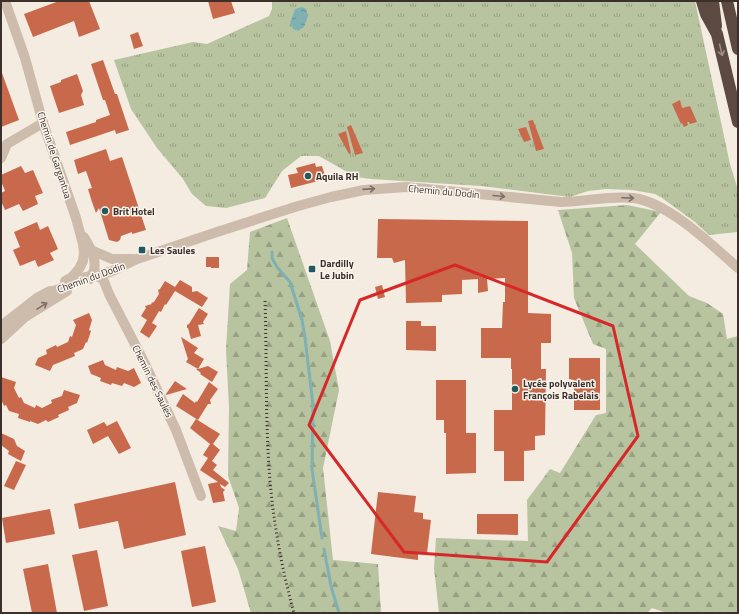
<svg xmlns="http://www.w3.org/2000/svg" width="739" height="614" viewBox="0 0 739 614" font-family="'Titillium Web',sans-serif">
  <defs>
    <pattern id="forest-firs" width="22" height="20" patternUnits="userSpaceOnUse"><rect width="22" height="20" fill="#b8c4a0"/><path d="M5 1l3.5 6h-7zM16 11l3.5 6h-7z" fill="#97a083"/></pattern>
    <pattern id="park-tufts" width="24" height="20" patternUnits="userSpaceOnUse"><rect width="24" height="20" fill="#b8c4a0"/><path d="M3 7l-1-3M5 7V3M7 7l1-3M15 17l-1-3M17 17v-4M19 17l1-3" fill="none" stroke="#97a083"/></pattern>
    <pattern id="water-ripples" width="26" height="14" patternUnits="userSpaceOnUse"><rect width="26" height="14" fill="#7fb0b2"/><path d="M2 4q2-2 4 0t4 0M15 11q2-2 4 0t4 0" fill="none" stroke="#699091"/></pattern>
  </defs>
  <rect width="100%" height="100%" fill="#f4ebe1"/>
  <g fill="url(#forest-firs)">
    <path d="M627,205L661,212L635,244L689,296L707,303L723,314L727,339L738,336V613H667L652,608L647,613H439L434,568L436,538L528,541L527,500L550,469L560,473L596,415L606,413V349L593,344L574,298L572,253L558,210Z"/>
    <path d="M287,218L330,341L339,390L323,468L333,560L378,564L381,613H251L238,569L218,526L236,531L239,508L228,476L229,407L226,350L230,284L247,270L250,232Z"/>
  </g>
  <path fill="url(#park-tufts)" d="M272,1H695L730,164L738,190V232L709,235L695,222L662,198L655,194L632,190L606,189L588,191L570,197L481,186L371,179L356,177L319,156H301L282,171L265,198L226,208L206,206L192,194L183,179L157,148L131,109L114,60L193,42L207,44L269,16L272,9Z"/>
  <path fill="url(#water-ripples)" d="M302,7L306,9L308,16L304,27L298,31L293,29L290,23L295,9Z"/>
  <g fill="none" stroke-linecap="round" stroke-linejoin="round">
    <g stroke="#7fb0b2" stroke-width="3">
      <path d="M272,252V258L277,267L290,282L302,320L305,338L313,405L312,469L322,538"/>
      <path d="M324,549L331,586L339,613"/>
    </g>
  </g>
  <g fill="#c8694b">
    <path d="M59,1H89L100,29L79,37L74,21L33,37L24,14Z"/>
    <path d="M208,1H231L235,13L213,19Z"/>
    <path d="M138,32L143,46L134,49L130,35Z"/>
    <path d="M103,60L115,94H117L129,130L116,134L115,130L70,145L66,132L96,122V120L110,115L105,100H103L91,64Z"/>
    <path d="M1,73H2L19,120L1,127Z"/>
    <path d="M77,74L83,91L81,95L84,105L59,113L50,86L61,82V80Z"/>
    <path d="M680,100L682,108L690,106L697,122L690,124L689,122H687L688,125L684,127L682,123L681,124L672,104Z"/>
    <path d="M533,120L544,149L536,151L528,121Z"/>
    <path d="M351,125L363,153L355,155L347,127Z"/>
    <path d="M526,127L531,140L524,142L518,129Z"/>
    <path d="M346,131L351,153L349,154L338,134Z"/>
    <path d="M106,149L110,161L122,157L146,230L132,234V232L121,236L120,240L117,242L109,240L99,208L96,213L92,202L88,189L92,188L86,171L78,174L74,160Z"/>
    <path d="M315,163L316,167L322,166L326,179L291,188L288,175L298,173L296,168Z"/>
    <path d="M21,166L25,173L33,170L43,193L35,196L38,204L23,211L19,204L5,210L1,201V193L5,191L1,181V175Z"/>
    <path d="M378,219L528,221V313L551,314V343H541V369H546L545,435L535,436V450L524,451V481H504V451H494V410H512V369H511V358H481V328H502L503,302H505V278L487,279L488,291L478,293V279L462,280V294L442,295V302L406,303L405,260L394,263L392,258H377Z"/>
    <path d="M37,222L40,230L48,226L58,249L50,253L54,260L38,267L35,260L20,266L13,250L20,247L14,232Z"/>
    <path d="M206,257H219V268H211V267H206Z"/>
    <path d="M180,280L192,287V292L197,291L208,298L202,307L175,291L166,305L165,304L161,312L159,311L152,323L157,326L149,338L140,332L147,320L141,316L146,308L145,306L152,304L151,303L154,302L159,294L158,290L160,289L165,281L175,287Z"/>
    <path d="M382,285L385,297L378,299L375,287Z"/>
    <path d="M199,308L208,314L203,322L204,324L198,325L201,336L191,339L188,328H187V325L189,324Z"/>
    <path d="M89,313L92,320L89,330L91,331L87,343L86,342L83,349L74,353L75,356L53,365L50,371L35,365L38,358L47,354L46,350L56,345L57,347L68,342L70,336L72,337L76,325L73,320Z"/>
    <path d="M406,321H421V326H436V351L406,350Z"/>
    <path d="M181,337L198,348L194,353L204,359L198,369L208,366L218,372L212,382L200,374L201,373L196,369H198L186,362L188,359Z"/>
    <path d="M569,358H600V410H574V380L569,379Z"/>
    <path d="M103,360L105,365L116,370L117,367L128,371L134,368L141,383L134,387L124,383L122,386L112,383L111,385L100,381L101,378L91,374L88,366Z"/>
    <path d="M1,377L16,382L14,388L19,398L21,397L24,403L35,408L36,405L42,408L52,403L51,400L62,396L64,390L80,395L77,403L68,407L69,410L58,415L59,417L48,422L46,420L38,424L30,421V422L18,418L19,414L9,411L6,405L4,406L1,399Z"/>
    <path d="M436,380H466V433H476V473L446,474V433H444V420H436Z"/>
    <path d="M175,381L187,389L166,395V394Z"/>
    <path d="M209,382L218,389L210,400L211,404H208L198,420L176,406L183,394L195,403L196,401L197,402Z"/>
    <path d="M196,419L220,434L213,444L220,450L212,461L217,465L213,470L229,483L225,487L220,484L221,487L225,490L223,492L225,501L213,503L208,484L218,482L200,470L208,458L203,455L210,444L190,428Z"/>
    <path d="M117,421L131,448L119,454L108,436L93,444L87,430L104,422L107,426Z"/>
    <path d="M1,433L14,439L17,446L25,451L21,461L8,454L9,451L1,445Z"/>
    <path d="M16,461L26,465L14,490L4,486Z"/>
    <path d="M175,482L186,535L124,549L118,521L79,529L74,504Z"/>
    <path d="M378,492L416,496L414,512L423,513V519L431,520L427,553L418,552V560L371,554Z"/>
    <path d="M50,509L55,534L6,543L2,518Z"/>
    <path d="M477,514H518V535L477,534Z"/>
    <path d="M205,546L216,602L192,607L181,551Z"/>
    <path d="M97,550L108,606L84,611L72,555Z"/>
    <path d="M48,564L57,613H32L23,569Z"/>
  </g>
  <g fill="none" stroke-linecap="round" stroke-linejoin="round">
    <g stroke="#cdbbac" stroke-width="10">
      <path d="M5,1L25,58L43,123L76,218L83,244L84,253L83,261L79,269L72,277L65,281"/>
      <path d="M1,158L7,144L43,123"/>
      <path d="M84,237C92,250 100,265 90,279"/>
      <path d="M91,250L112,259H133"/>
      <path d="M92,274L103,279L109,294L142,358L176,430L201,496"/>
      <path d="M45,294L59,289L82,278L110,272L137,259L217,232L298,206L331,197L364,190L406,187L561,202C585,202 609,195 634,198C669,203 712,245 738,268"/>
      <path d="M1,326L37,298L50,291"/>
      <path d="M1,339L25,317L67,291"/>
    </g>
    <g stroke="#5c4a42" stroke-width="12">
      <path d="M702,1L706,14L717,34L738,122"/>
      <path d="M713,1L716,26"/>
      <path d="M727,1L738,49"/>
    </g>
    <path stroke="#3b302b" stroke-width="3" stroke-dasharray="1 3" stroke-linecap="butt" d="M265,301C267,361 265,421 270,481C274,526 282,570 294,613"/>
  </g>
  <defs><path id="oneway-shaft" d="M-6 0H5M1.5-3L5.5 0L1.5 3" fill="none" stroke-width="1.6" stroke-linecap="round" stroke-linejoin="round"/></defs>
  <use stroke="#9c8e87" href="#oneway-shaft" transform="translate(721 50) rotate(76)"/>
  <g stroke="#7d6f65">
    <use href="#oneway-shaft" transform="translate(369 189) rotate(-4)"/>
    <use href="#oneway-shaft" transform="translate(499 196) rotate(5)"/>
    <use href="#oneway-shaft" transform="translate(628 198) rotate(2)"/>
    <use href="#oneway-shaft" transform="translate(42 306) rotate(-32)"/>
  </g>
  <path fill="none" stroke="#d62828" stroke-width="3" stroke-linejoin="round" d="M455,265L613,326L638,436L547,562L404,552L309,425L360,300Z"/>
  <g fill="#1f5a5e" stroke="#fbf5ee" stroke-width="1.5">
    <circle cx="308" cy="176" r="4"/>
    <circle cx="105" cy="211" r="4"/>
    <rect x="138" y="246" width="8" height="8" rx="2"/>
    <rect x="308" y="265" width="8" height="8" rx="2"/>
    <circle cx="515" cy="389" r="4"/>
  </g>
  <g text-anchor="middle" stroke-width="3" stroke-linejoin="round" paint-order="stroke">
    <g font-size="10" fill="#3b302b" stroke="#fbf5ee">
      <text transform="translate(55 155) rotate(72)" y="4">Chemin de Gargantua</text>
      <text transform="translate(444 191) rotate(5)" y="4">Chemin du Dodin</text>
      <text transform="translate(91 277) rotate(-20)" y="4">Chemin du Dodin</text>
      <text transform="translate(153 381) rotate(64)" y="4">Chemin des Saules</text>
    </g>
    <g font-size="10" font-weight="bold" fill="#3b302b" stroke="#fbf5ee" text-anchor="start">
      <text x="316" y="180">Aquila RH</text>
      <text x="113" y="215">Brit Hotel</text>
      <text x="150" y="254">Les Saules</text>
      <text x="320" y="267">Dardilly<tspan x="320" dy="12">Le Jubin</tspan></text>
      <text x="523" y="387">Lycée polyvalent<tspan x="523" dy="12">François Rabelais</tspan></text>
    </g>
  </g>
  <rect width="739" height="614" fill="none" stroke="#3b302b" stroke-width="4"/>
</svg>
